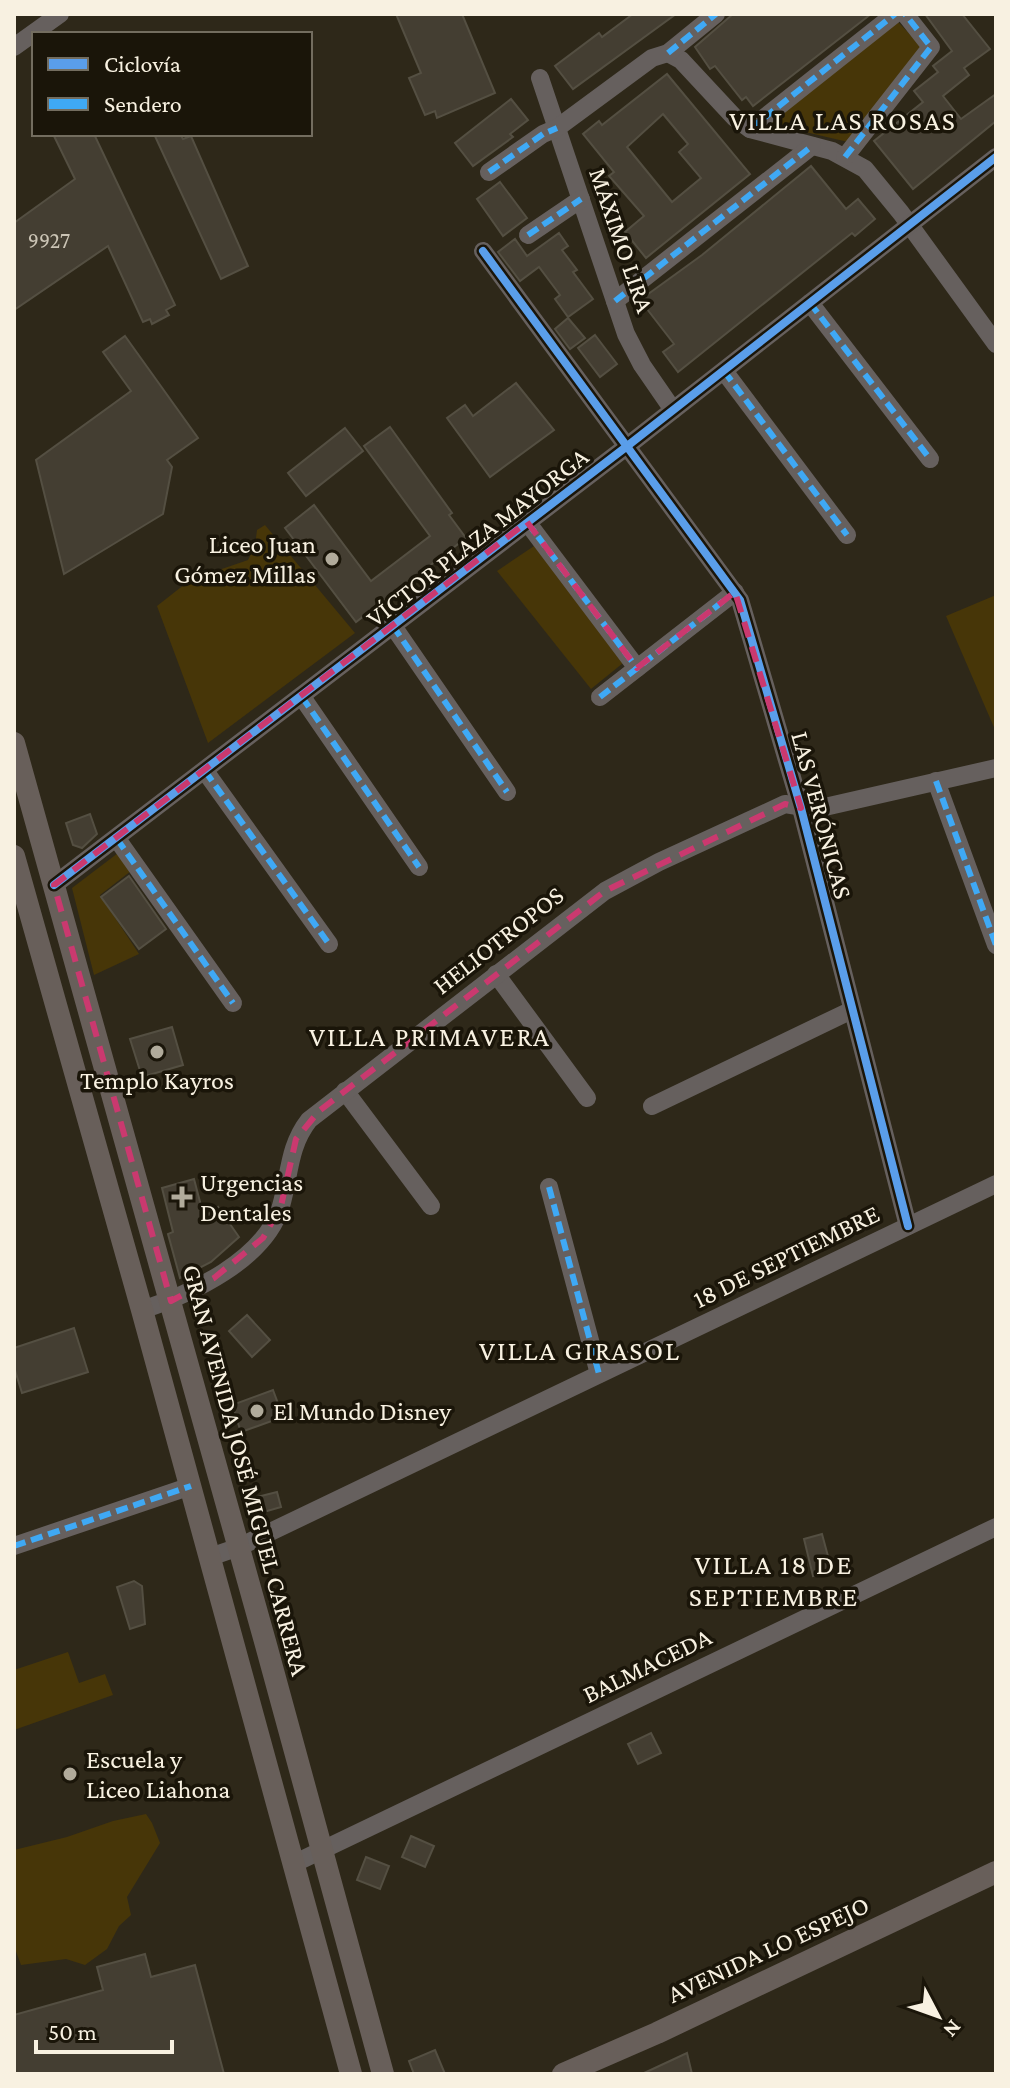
<svg xmlns="http://www.w3.org/2000/svg" width="1010" height="2088" viewBox="0 0 1010 2088" font-family="'Crimson Pro',serif">
  <rect width="100%" height="100%" fill="#2e2819"/>
  <g fill="#473608">
    <path d="M897,21L924,49L848,142L767,123Z"/>
    <path d="M265,525L355,633L208,743L157,606L199,573L213,572L248,560L255,546L257,530Z"/>
    <path d="M537,544L628,659L591,689L497,571Z"/>
    <path d="M996,595V732L946,616Z"/>
    <path d="M122,850L136,867L100,895L139,954L94,975L72,888Z"/>
    <path d="M68,1652L79,1683L105,1674L113,1695L14,1730V1670Z"/>
    <path d="M146,1814L152,1823L160,1843L127,1897L131,1915L119,1926L107,1949L85,1965L66,1959L21,1965L14,1946V1850L67,1837L113,1821Z"/>
  </g>
  <g fill="#443e32" stroke="#544f42" stroke-width="2" fill-rule="evenodd">
    <path d="M396,14H462L495,93L437,118L435,111L425,115L409,78L421,73Z"/>
    <path d="M633,14H676L573,89L555,66L599,33L602,37Z"/>
    <path d="M733,14H871L753,106L746,97L742,100L715,66L710,69L695,47Z"/>
    <path d="M925,14H962L990,49L964,68L969,75L943,96L961,119L996,94V121L913,189L874,141L923,102L914,91L938,72L933,66L952,51Z"/>
    <path d="M667,74L750,174L646,258L625,232L644,216L609,176L614,172L583,134L599,121L602,125ZM663,114L688,144L679,152L701,178L672,202L627,147Z"/>
    <path d="M511,99L528,120L510,134L513,137L473,166L455,143Z"/>
    <path d="M53,134H94L175,305L166,310L169,315L152,324L150,319L143,322L108,246L14,310V223L75,179Z"/>
    <path d="M154,134H180L183,139L191,136L248,266L221,279Z"/>
    <path d="M811,166L846,209L858,199L875,219L855,236L852,233L678,372L663,352L674,344L640,300L702,255Z"/>
    <path d="M500,182L527,218L503,236L477,199Z"/>
    <path d="M559,233L568,246L562,250L577,270L573,272L593,299L568,317L555,299L560,295L539,267L520,281L498,252L515,239L527,256Z"/>
    <path d="M568,318L585,338L570,349L555,329Z"/>
    <path d="M595,335L617,364L600,377L578,348Z"/>
    <path d="M125,336L198,438L167,460L172,467L163,514L64,574L36,460L131,391L103,352Z"/>
    <path d="M516,383L554,430L490,477L447,418L465,405L473,416Z"/>
    <path d="M390,427L452,513L449,515L466,538L356,622L285,528L314,505L371,581L430,536L364,446Z"/>
    <path d="M345,428L363,451L306,496L288,473Z"/>
    <path d="M90,814L97,834L82,848L73,845L66,823Z"/>
    <path d="M129,876L166,929L139,949L101,897Z"/>
    <path d="M172,1027L183,1065L142,1077L130,1039Z"/>
    <path d="M194,1179L204,1217L218,1207L239,1237L211,1262L180,1278L168,1234L173,1232L162,1188Z"/>
    <path d="M247,1315L270,1340L252,1357L229,1331Z"/>
    <path d="M74,1328L88,1372L22,1393L14,1367V1348Z"/>
    <path d="M273,1390L283,1417L241,1432L232,1405Z"/>
    <path d="M277,1492L281,1507L253,1515L249,1499Z"/>
    <path d="M822,1534L832,1571L813,1576L804,1539Z"/>
    <path d="M134,1581L142,1586L145,1624L130,1629L117,1587Z"/>
    <path d="M651,1733L661,1753L638,1764L628,1744Z"/>
    <path d="M411,1836L434,1846L425,1867L402,1857Z"/>
    <path d="M366,1857L389,1866L380,1889L357,1880Z"/>
    <path d="M145,1954L151,1977L195,1965L224,2074H14V2015L103,1990L97,1967Z"/>
    <path d="M435,2050L445,2074H414L409,2061Z"/>
    <path d="M687,2053L692,2074H642Z"/>
  </g>
  <g fill="none" stroke-linecap="round" stroke-linejoin="round">
    <g stroke="#66605e" stroke-width="18">
      <path d="M14,47L60,14"/>
      <path d="M668,53L681,60L735,118L750,129L832,151L865,169L901,213L996,344"/>
      <path d="M540,78L626,334L642,365L673,410"/>
      <path d="M750,129L895,14"/>
      <path d="M845,157L931,47L905,14"/>
      <path d="M489,172L543,134L557,128L652,58L668,53L716,14"/>
      <path d="M528,235L581,199"/>
      <path d="M483,251L740,600L801,808L908,1226"/>
      <path d="M615,301L812,146"/>
      <path d="M810,303L930,459"/>
      <path d="M724,371L847,535"/>
      <path d="M527,522L637,668"/>
      <path d="M393,626L507,792"/>
      <path d="M302,697L419,867"/>
      <path d="M600,697L735,592"/>
      <path d="M205,771L329,944"/>
      <path d="M936,781L996,945"/>
      <path d="M117,839L233,1003"/>
      <path d="M54,885L626,447L996,157"/>
      <path d="M496,974L587,1098"/>
      <path d="M345,1091L431,1206"/>
      <path d="M652,1106L852,1010"/>
      <path d="M549,1187L599,1374"/>
      <path d="M142,1310C191,1294 265,1260 281,1206C290,1175 288,1147 309,1120L605,891L659,862L785,804L816,809L996,768"/>
      <path d="M14,1546L191,1486"/>
      <path d="M210,1557L239,1547L996,1184"/>
      <path d="M293,1864L996,1527"/>
    </g>
    <g stroke="#685f5a" stroke-width="22">
      <path d="M14,743L266,1645L383,2074"/>
      <path d="M14,856L142,1310L351,2074"/>
      <path d="M563,2074L657,2033L996,1872"/>
    </g>
    <g stroke="#3fa9f5" stroke-width="6" stroke-dasharray="12 6" stroke-linecap="butt">
      <path d="M668,53L716,14"/>
      <path d="M750,129L895,14"/>
      <path d="M845,157L931,47L905,14"/>
      <path d="M489,172L543,134L557,128"/>
      <path d="M528,235L581,199"/>
      <path d="M615,301L812,146"/>
      <path d="M810,303L930,459"/>
      <path d="M724,371L847,535"/>
      <path d="M527,522L637,668"/>
      <path d="M393,626L507,792"/>
      <path d="M302,697L419,867"/>
      <path d="M600,697L735,592"/>
      <path d="M205,771L329,944"/>
      <path d="M936,781L996,945"/>
      <path d="M117,839L233,1003"/>
      <path d="M549,1187L599,1374"/>
      <path d="M14,1546L191,1486"/>
    </g>
    <g stroke="#1a1509" stroke-width="13">
      <g id="cycleway">
        <path d="M483,251L740,600L801,808L908,1226"/>
        <path d="M54,885L626,447L996,157"/>
      </g>
    </g>
    <use href="#cycleway" stroke="#5a9eea" stroke-width="8"/>
  </g>
  <path fill="none" stroke="#ca396f" stroke-width="6" stroke-dasharray="16 10" stroke-linejoin="round" d="M527,522L637,668L735,592L801,808L785,804L605,891L319,1111L296,1139L281,1206L263,1238L214,1278L171,1301L54,885Z"/>
  <g fill="#b1ab9b" stroke="#1a1509" stroke-width="3">
    <circle cx="332" cy="559" r="8"/>
    <circle cx="157" cy="1052" r="8"/>
    <path d="M178 1185h8v8h8v8h-8v8h-8v-8h-8v-8h8z"/>
    <circle cx="257" cy="1411" r="8"/>
    <circle cx="70" cy="1774" r="8"/>
  </g>
  <g text-anchor="middle" stroke-width="7" stroke-linejoin="round" paint-order="stroke">
    <g font-size="22" fill="#cbc4b5">
      <text x="49" y="248">9927</text>
    </g>
    <g font-size="26" fill="#f8f1e1" stroke="#1a1509">
      <text transform="translate(622 240) rotate(71)" y="9">MÁXIMO LIRA</text>
      <text transform="translate(477 537) rotate(-38)" y="9">VÍCTOR PLAZA MAYORGA</text>
      <text transform="translate(822 815) rotate(75)" y="9">LAS VERÓNICAS</text>
      <text transform="translate(498 940) rotate(-38)" y="9">HELIOTROPOS</text>
      <text transform="translate(786 1256) rotate(-26)" y="9">18 DE SEPTIEMBRE</text>
      <text transform="translate(246 1470) rotate(75)" y="9">GRAN AVENIDA JOSÉ MIGUEL CARRERA</text>
      <text transform="translate(647 1665) rotate(-26)" y="9">BALMACEDA</text>
      <text transform="translate(768 1949) rotate(-25)" y="9">AVENIDA LO ESPEJO</text>
    </g>
    <g font-size="26" fill="#f8f1e1" stroke="#1a1509" text-anchor="start">
      <text x="316" y="553" text-anchor="end">Liceo Juan<tspan x="316" dy="30">Gómez Millas</tspan></text>
      <text x="157" y="1089" text-anchor="middle">Templo Kayros</text>
      <text x="200" y="1191">Urgencias<tspan x="200" dy="30">Dentales</tspan></text>
      <text x="273" y="1420">El Mundo Disney</text>
      <text x="86" y="1768">Escuela y<tspan x="86" dy="30">Liceo Liahona</tspan></text>
    </g>
    <g font-size="28" letter-spacing="2" fill="#f8f1e1" stroke="#1a1509">
      <text x="843" y="130">VILLA LAS ROSAS</text>
      <text x="430" y="1046">VILLA PRIMAVERA</text>
      <text x="580" y="1360">VILLA GIRASOL</text>
      <text x="774" y="1574">VILLA 18 DE<tspan x="774" dy="32">SEPTIEMBRE</tspan></text>
    </g>
  </g>
  <rect width="1010" height="2088" fill="none" stroke="#f8f1e1" stroke-width="32"/>
  <rect x="32" y="32" width="280" height="104" fill="#1a1509" stroke="#736d5f" stroke-width="2"/>
  <rect x="48" y="58" width="40" height="12" fill="#5a9eea" stroke="#736d5f" stroke-width="2"/>
  <text x="104" y="72" font-size="24" fill="#f8f1e1">Ciclovía</text>
  <rect x="48" y="98" width="40" height="12" fill="#3fa9f5" stroke="#736d5f" stroke-width="2"/>
  <text x="104" y="112" font-size="24" fill="#f8f1e1">Sendero</text>
  <g transform="translate(938 2016) rotate(131)" stroke="#1a1509" stroke-width="6" paint-order="stroke">
  <path d="M0-6L14 30L0 20L-14 30Z" fill="#f8f1e1"/>
  <text y="-12" font-size="22" font-weight="bold" text-anchor="middle" fill="#f8f1e1">N</text>
  </g>
  <path d="M36 2040v12h136v-12" fill="none" stroke="#f8f1e1" stroke-width="4"/>
  <text x="48" y="2040" font-size="24" fill="#f8f1e1" stroke="#1a1509" stroke-width="6" paint-order="stroke">50 m</text>
</svg>
